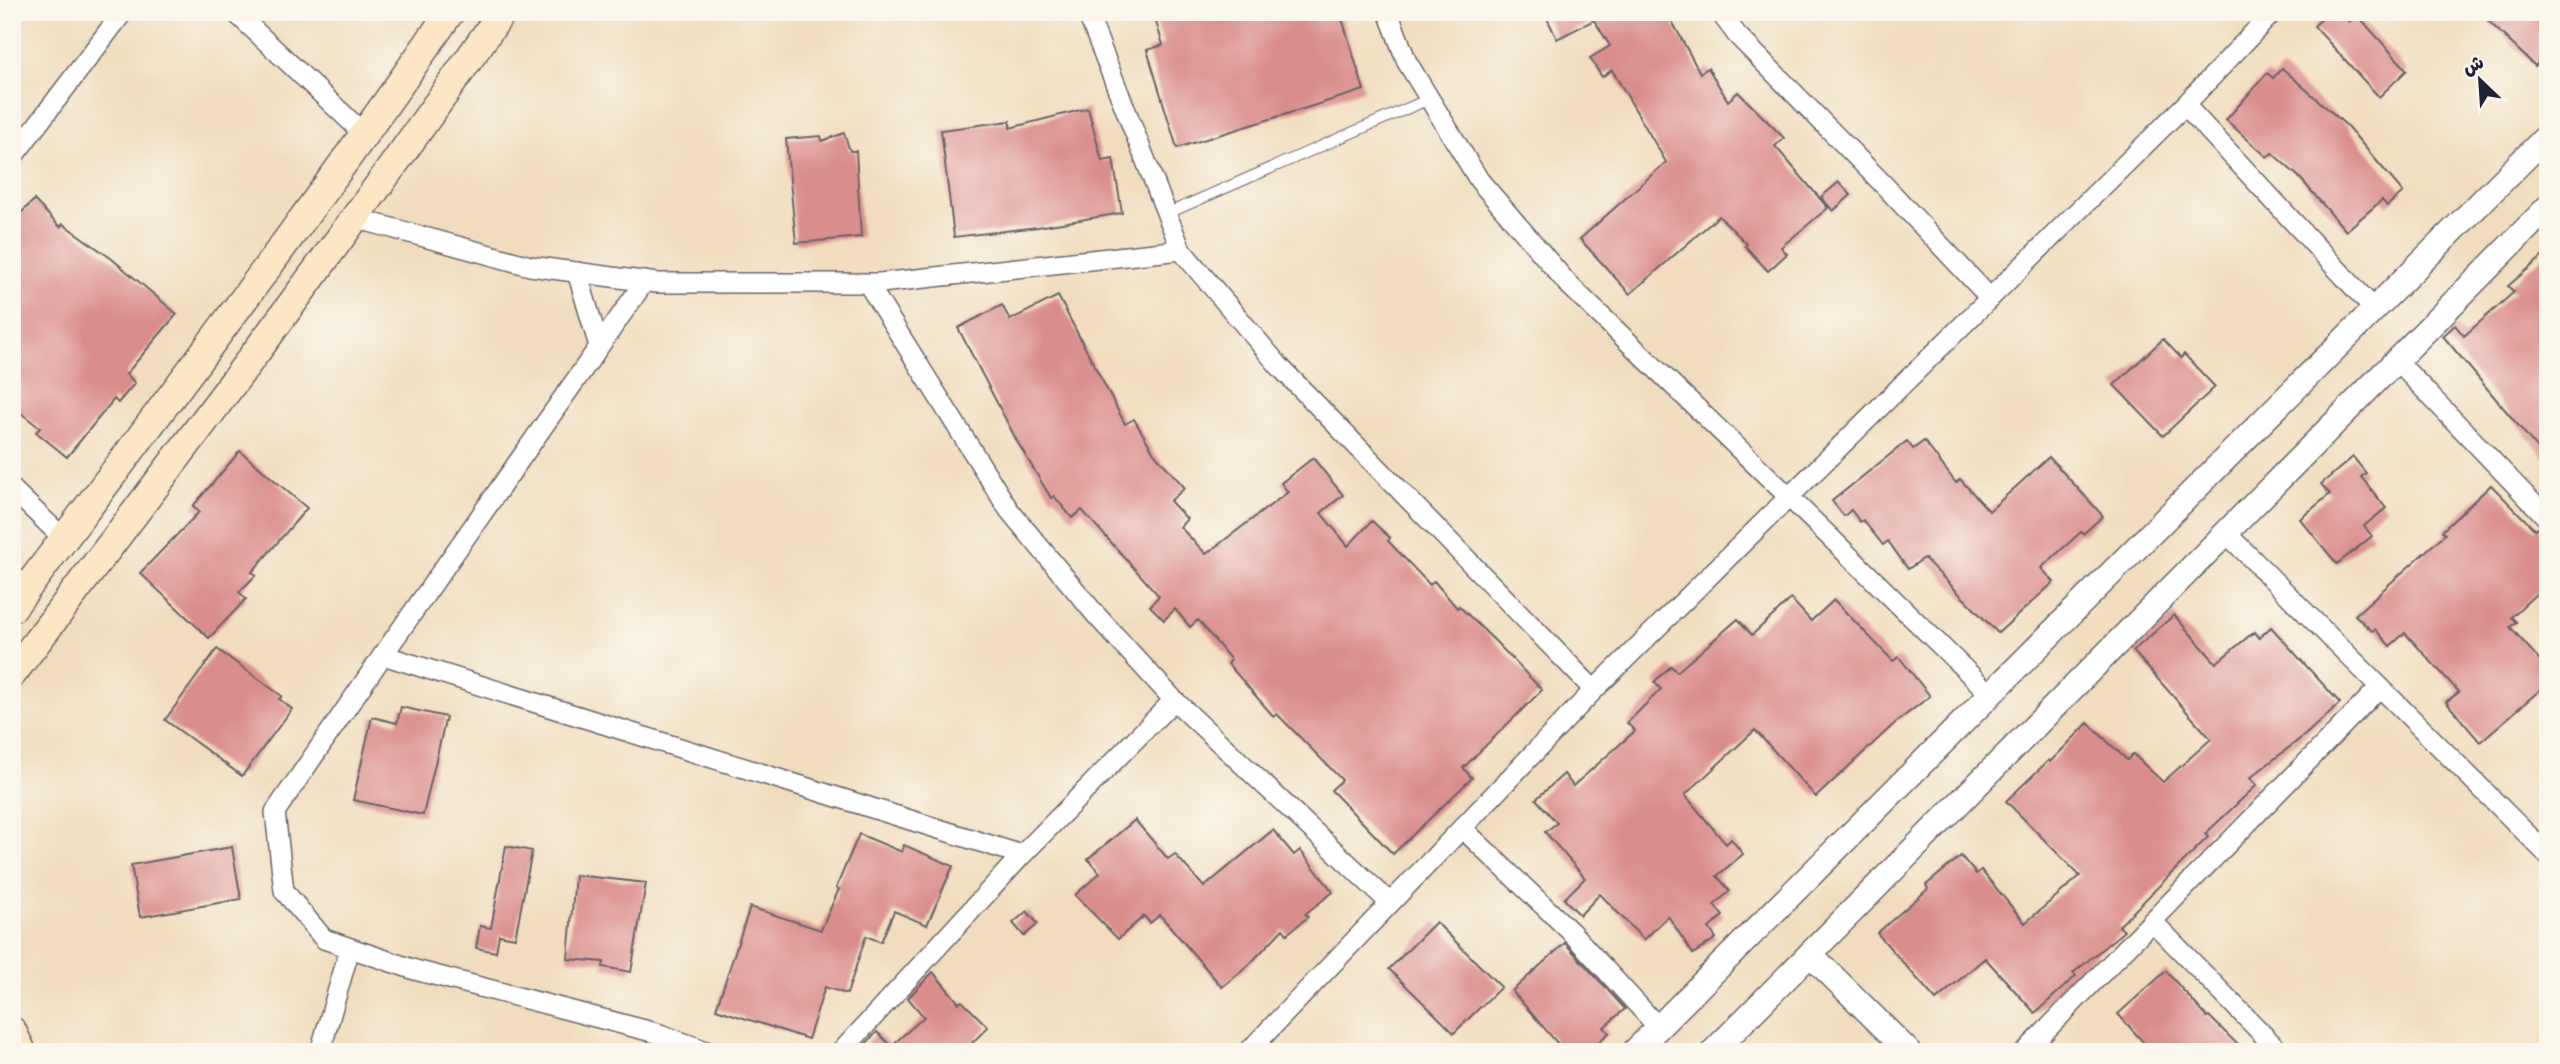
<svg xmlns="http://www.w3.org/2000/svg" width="2560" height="1064" viewBox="0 0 2560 1064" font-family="'Gochi Hand','Playpen Sans Arabic',sans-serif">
  <rect width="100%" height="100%" fill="#fbf7ec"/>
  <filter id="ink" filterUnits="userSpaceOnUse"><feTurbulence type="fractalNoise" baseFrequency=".0143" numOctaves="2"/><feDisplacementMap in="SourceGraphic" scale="14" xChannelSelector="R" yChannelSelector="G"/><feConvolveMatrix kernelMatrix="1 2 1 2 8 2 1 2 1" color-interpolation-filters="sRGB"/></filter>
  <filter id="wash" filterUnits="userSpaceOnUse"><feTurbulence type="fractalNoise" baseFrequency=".00686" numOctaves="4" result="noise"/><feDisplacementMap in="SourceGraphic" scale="28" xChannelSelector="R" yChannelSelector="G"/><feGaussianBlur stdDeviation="1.57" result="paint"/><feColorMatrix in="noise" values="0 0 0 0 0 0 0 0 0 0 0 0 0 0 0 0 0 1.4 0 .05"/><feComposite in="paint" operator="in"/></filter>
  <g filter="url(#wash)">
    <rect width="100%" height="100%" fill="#f1ddbd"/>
    <g id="blocks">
      <g fill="#da8e8c">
        <path d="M1153,12H1340L1364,90L1177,148L1147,50L1163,45Z"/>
        <path d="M1544,12H1667L1700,73L1708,68L1728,101L1738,92L1784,138L1775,146L1828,208L1781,247L1787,254L1768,271L1745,246L1747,244L1719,216L1630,294L1580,239L1666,162L1612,70L1602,77L1590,58L1610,46L1594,20L1557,39Z"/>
        <path d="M2329,12H2341L2349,22L2357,15L2407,70L2379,97L2314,26Z"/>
        <path d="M2479,12H2548V53L2535,66Z"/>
        <path d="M2282,68L2347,126L2403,192L2387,206L2382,200L2346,231L2299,177L2272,153L2267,157L2226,120L2267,73L2273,78Z"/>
        <path d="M1088,108L1102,161L1113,159L1122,213L1038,227L954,237L941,130L1010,121V128Z"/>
        <path d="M844,133L850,151H856L861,237L796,243L786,139L821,136L822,141Z"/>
        <path d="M1839,182L1851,195L1833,211L1821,197Z"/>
        <path d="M34,200L60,227L63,224L112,259L177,314L126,374L135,383L118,403L114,399L67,457L36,432L40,428L12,406V222Z"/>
        <path d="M2548,252V461L2443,336L2455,325L2464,336L2514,292L2508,286Z"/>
        <path d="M1058,296L1125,424L1134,419L1154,453L1185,488L1170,501L1187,519L1180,527L1206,554L1288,492L1281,483L1313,458L1343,495L1321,513L1348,546L1372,521L1390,538L1388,541L1430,585L1434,581L1457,608L1459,606L1497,643L1542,690L1463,768L1472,778L1393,854L1331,790L1342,780L1277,714L1274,717L1228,664L1231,660L1198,620L1190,627L1175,609L1164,620L1150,606L1159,596L1082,510L1072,518L1054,496L1051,498L1018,443L958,328L1002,305L1010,320Z"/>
        <path d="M2163,339L2181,358L2184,354L2215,387L2163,436L2114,385Z"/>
        <path d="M1907,441L1913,449L1924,441L1956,483L1960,479L1989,511L2049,457L2103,516L2083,534L2081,532L2041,568L2054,582L1998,633L1924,558L1908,569L1888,541L1883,545L1863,520L1860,522L1851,510L1844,516L1832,501Z"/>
        <path d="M240,451L307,508L252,572L256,575L239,592L246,599L209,638L140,573L199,512L193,506Z"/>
        <path d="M2353,457L2366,473L2361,477L2386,508L2364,526L2372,536L2337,564L2300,519L2330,494L2321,484Z"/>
        <path d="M2491,485L2535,530L2537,528L2548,539V583L2511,617L2516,622L2510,627L2548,669V683L2480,742L2446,702L2459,692L2405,633L2390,646L2375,629L2372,631L2355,615L2445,534L2442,531Z"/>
        <path d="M1791,599L1811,621L1834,600L1893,661L1899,657L1930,696L1894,724L1816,797L1755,730L1685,795L1726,844L1731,839L1743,854L1717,876L1730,891L1714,905L1723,916L1709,928L1716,938L1693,954L1668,916L1644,940L1600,894L1580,915L1564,899L1585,878L1545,832L1557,823L1536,799L1564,774L1573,786L1635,731L1627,723L1661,689L1654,682L1671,666L1677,672L1738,619L1752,635Z"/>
        <path d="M2174,615L2216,663L2254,632L2259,638L2271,627L2340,703L2305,735L2250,778L2257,785L2205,834L2208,837L2119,926L2124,931L2073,973L2076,976L2035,1013L1985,958L1936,1000L1877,933L1928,889L1926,885L1961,856L1976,874L1981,870L2025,923L2080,876L2006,801L2049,760L2050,762L2088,723L2127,760L2133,754L2163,782L2211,739L2133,651Z"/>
        <path d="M217,649L282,696L279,699L292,709L242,776L165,720Z"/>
        <path d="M401,707L446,717L423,815L353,800L372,717L397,723Z"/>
        <path d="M1135,820L1168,859L1175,854L1204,887L1273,830L1294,855L1300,850L1333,892L1305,914L1308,917L1287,934L1283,929L1248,966L1222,987L1160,915L1150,923L1144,916L1118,939L1075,895L1100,873L1088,859Z"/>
        <path d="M859,834L902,852L904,845L953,866L927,925L894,911L881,942L866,936L847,994L825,987L808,1039L716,1009L750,907L821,930L839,889L836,888Z"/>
        <path d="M506,846L532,851L515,938L499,935L496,952L476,948L480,926L491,928Z"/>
        <path d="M232,847L241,899L140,917L131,865Z"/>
        <path d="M575,875L646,883L631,972L603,967L604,962L568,959Z"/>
        <path d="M1027,911L1038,924L1024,936L1013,923Z"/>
        <path d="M1436,922L1501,987L1454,1033L1389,969Z"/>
        <path d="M1565,943L1625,1009L1604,1027L1609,1033L1587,1052H1565L1512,991Z"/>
        <path d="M2166,971L2207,1017L2209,1016L2245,1052H2152L2118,1014Z"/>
        <path d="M933,972L959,1003L962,1001L988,1027L963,1052H858L877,1032L891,1046L924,1017L908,998Z"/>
      </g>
    </g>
  </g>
  <g filter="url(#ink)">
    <use href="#blocks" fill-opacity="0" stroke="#6a6368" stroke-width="2"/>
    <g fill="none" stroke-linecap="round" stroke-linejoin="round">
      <g stroke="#6a6368" stroke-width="12">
        <path id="service" d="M1166,214L1429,99"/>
      </g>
      <g stroke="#6a6368" stroke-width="22">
        <g id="minor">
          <path d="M235,12L364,134"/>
          <path d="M1087,12L1181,250L1280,367L1594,690"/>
          <path d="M1388,12L1407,62L1479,180L1568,284L1789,497L1990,694"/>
          <path d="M1720,12L1737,35L1883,184L1990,298"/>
          <path d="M2185,105L2374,309"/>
          <path d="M12,158L123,12"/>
          <path d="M355,218L530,266L657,283H880L1181,250"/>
          <path d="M577,272L599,346"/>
          <path d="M645,281L383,655L275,812L284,891L324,939L415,970L660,1034L709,1052"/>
          <path d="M868,284L1009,510L1096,615L1174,700L1390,903"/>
          <path d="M2396,360L2548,519"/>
          <path d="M12,489L64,539"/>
          <path d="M2226,533L2548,855"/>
          <path d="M383,655L1022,855"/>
          <path d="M1462,828L1570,931L1658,1027"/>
          <path d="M2152,921L2280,1052"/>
          <path d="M320,1052L350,948"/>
          <path d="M841,1052L1022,855L1174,700"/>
          <path d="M1248,1052L1594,690L2185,105L2273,12"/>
          <path d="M2025,1052L2380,687"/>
        </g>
      </g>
      <g stroke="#6a6368" stroke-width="27">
        <g id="tertiary">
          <path d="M1810,954L1909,1052"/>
          <path d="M1634,1052L2548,135"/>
          <path d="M1713,1052L2548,207"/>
        </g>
      </g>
      <g stroke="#6a6368" stroke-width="31">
        <g id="secondary">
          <path d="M12,608C160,411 310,215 450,12"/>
          <path d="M12,674C179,456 345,237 502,12"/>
          <path d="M12,1031L22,1052"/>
        </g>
      </g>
      <use href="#service" stroke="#fff" stroke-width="10"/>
      <use href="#minor" stroke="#fff" stroke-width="19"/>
      <use href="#tertiary" stroke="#fff" stroke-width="24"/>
      <use href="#secondary" stroke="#fce6c4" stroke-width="28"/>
    </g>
  </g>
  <rect width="2560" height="1064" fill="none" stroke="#fbf7ec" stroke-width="42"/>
  <g transform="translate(2480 80) rotate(335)" stroke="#fbf7ec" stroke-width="5" paint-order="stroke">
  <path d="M0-5L12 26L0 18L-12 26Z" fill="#22223b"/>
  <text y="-10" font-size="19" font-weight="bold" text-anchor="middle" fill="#22223b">ش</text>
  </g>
</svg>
